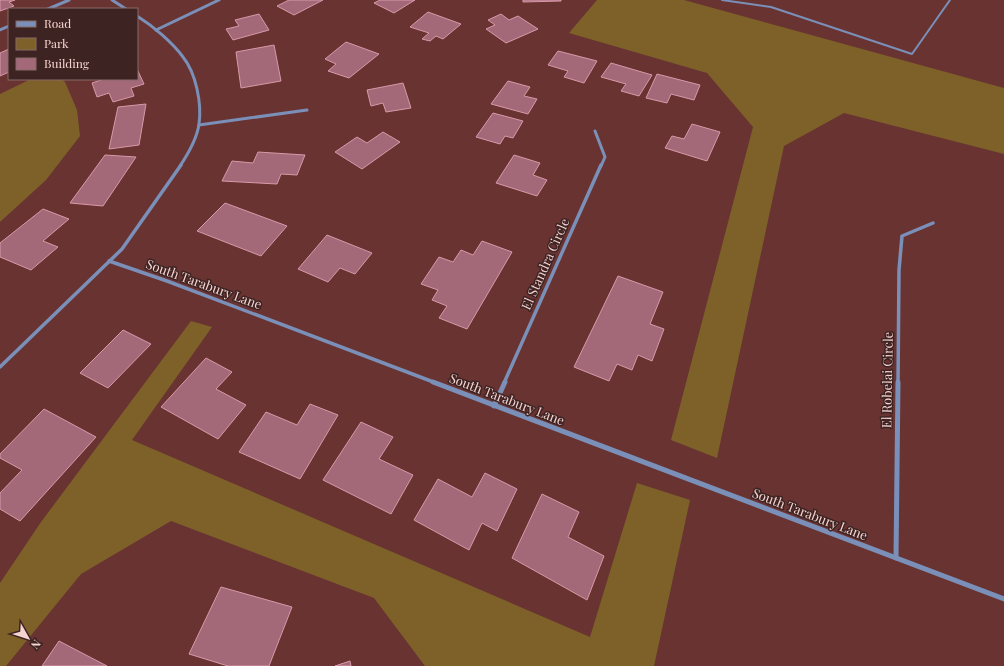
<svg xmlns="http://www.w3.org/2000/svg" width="1004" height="666" viewBox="0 0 1004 666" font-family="'Playfair Display',serif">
  <rect width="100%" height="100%" fill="#693332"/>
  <g fill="#7d6129">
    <path d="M597,0H684L1004,88V154L844,113L784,146L717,458L671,440L753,127L707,73L569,33Z"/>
    <path d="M31,79H61L65,82L77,110L80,136L46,180L0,222V94Z"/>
    <path d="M191,321L212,327L132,440L590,637L637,483L690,500L654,666H425L374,598L171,521L81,574L6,666H0V583L41,522Z"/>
  </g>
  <g fill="#a46978" stroke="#d899a9">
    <path d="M0,0H15L9,2L14,6L0,11Z"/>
    <path d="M289,0H323L294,15L277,6Z"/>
    <path d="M380,0H415L394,13L374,3Z"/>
    <path d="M523,0H561V1L523,2Z"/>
    <path d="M428,12L461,24L443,39L436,36L430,41L422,39L429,33L410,27Z"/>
    <path d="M259,14L269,30L233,40L226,29L239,26L235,20Z"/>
    <path d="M501,14L509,20L518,16L538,29L506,43L486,29L495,25L488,20Z"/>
    <path d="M346,42L379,54L349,78L328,71L336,64L325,59Z"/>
    <path d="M274,45L281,81L241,88L236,52Z"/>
    <path d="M9,49V72L0,76V53Z"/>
    <path d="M558,51L597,61L584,83L564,77L568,71L548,65Z"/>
    <path d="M611,63L652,75L639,96L621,91L626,84L601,77Z"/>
    <path d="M137,69L144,84L131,88L134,96L113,102L109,93L97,97L92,83L104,79H137Z"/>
    <path d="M657,74L700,85L694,100L671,94L667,103L646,98Z"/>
    <path d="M508,81L530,87L524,96L537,99L528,114L491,104Z"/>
    <path d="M403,83L411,108L386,112L383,103L371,106L367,90Z"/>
    <path d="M146,104L139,145L109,149L118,107Z"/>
    <path d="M493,113L523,121L513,138L505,136L500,144L476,137Z"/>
    <path d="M692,124L720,132L707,161L665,148L672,136L684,139Z"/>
    <path d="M383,132L400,142L362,169L335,152L357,137L367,143Z"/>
    <path d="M258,152L305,155L297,175L281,174L277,184L222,181L232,161L253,163Z"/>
    <path d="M105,155L136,157L103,206L70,203Z"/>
    <path d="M514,155L540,163L533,175L547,180L537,196L496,183Z"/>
    <path d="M225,203L287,226L261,256L197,231Z"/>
    <path d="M43,209L69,219L43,241L58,247L31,270L0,257V243Z"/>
    <path d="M327,235L372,253L355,274L340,268L328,282L298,269Z"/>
    <path d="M482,241L512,252L467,329L439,318L447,306L432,300L438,290L421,284L439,257L453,262L461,250L473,255Z"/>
    <path d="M618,276L663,292L650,324L664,329L652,361L638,355L632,370L617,364L609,381L574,367Z"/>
    <path d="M123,330L151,344L108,388L80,373Z"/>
    <path d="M206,358L232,372L216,389L246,405L218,439L161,407Z"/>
    <path d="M310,404L338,415L300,479L239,452L266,412L297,425Z"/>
    <path d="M44,409L96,437L20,521L0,509V493L22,470L0,458V454Z"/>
    <path d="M361,422L393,437L379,459L413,475L391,514L323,480Z"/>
    <path d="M485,473L517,489L497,531L482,523L469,550L414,520L438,479L472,497Z"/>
    <path d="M542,494L579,512L568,537L604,556L587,600L512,558Z"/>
    <path d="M221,587L292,607L269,666H228L189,654Z"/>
    <path d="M59,641L107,666H42Z"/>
    <path d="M350,661L351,666H335Z"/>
  </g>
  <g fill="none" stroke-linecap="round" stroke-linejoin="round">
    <path stroke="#7a90b9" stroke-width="2" d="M722,0L771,7L912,54L950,0"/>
    <g stroke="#7a90b9" stroke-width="3">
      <path d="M112,0L126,9"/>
      <path d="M48,9L69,0"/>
      <path d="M137,16C153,26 172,42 183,57C196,73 202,104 199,124C197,139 188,154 180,166"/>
      <path d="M0,30L9,26"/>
      <path d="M156,30L219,0"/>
      <path d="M199,125L307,110"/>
      <path d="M595,131L605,157L601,166"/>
    </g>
    <g stroke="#7a90b9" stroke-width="3.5">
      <path d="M109,261L167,281L436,383"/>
      <path d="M0,367L122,249L181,165"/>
      <path d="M504,383L601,165"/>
      <path d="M898,383L899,270L902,236L933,223"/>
    </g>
    <g stroke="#7a90b9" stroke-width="5">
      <path d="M433,382L1004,599"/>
      <path d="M494,406L505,382"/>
      <path d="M896,558L898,382"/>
    </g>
  </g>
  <g text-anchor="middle" stroke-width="3" stroke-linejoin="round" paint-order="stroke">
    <g font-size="13" fill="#f6d4d1" stroke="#3d2423">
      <text transform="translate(545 264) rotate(-66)" y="5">El Standra Circle</text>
      <text transform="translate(204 284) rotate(20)" y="5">South Tarabury Lane</text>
      <text transform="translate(887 380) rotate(-89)" y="5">El Robelai Circle</text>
      <text transform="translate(507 399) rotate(21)" y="5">South Tarabury Lane</text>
      <text transform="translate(810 514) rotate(21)" y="5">South Tarabury Lane</text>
    </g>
  </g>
  <rect x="8" y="8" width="130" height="72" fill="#3d2423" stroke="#876a69"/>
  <rect x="16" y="21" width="20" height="6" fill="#7a90b9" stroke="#876a69"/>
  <text x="44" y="28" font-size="12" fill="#f6d4d1">Road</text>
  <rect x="16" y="38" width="20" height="12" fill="#7d6129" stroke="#876a69"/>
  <text x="44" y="48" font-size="12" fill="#f6d4d1">Park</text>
  <rect x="16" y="58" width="20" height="12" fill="#a46978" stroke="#876a69"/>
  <text x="44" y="68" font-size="12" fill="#f6d4d1">Building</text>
  <g transform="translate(28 638) rotate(129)" stroke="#3d2423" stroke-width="3" paint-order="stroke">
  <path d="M0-3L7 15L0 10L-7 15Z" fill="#f6d4d1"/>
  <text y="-6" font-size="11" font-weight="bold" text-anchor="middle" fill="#f6d4d1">N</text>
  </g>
</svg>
